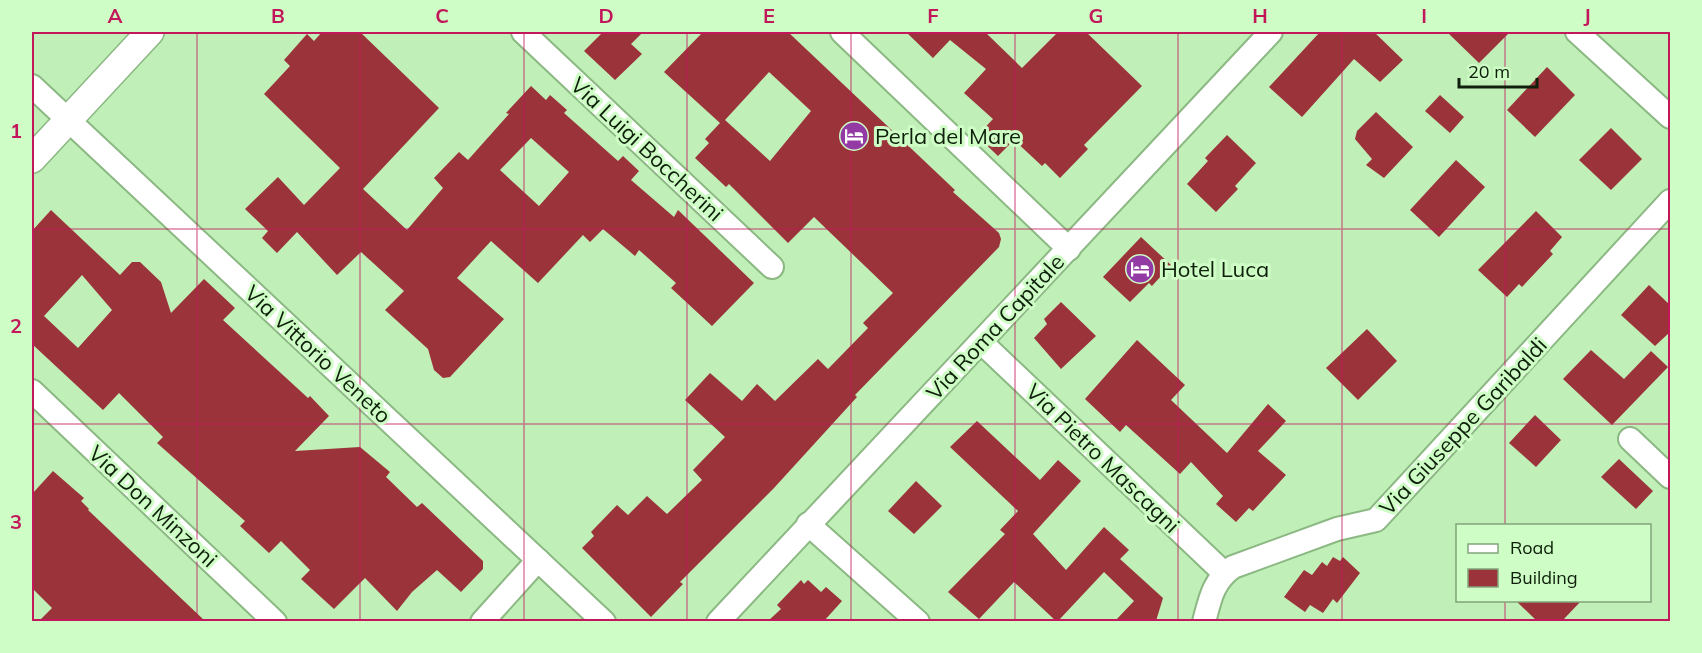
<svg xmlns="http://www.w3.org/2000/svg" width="1702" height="653" viewBox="0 0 1702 653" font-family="Mulish,sans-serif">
  <rect width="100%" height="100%" fill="#c1efb8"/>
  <g fill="#9b333a" fill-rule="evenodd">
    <path d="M322,32H360L439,108L363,189L407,230L443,188L434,178L459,152L468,160L509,114L506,113L531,86L546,100L550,95L567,110L564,113L618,161L623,156L639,171L631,180L674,217L678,210L754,283L712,326L671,288L676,283L639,250L635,256L603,229L590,242L583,235L538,283L491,241L457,278L504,319L450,377L443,378L434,370L428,349L385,310L404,291L361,252L337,275L297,232L277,253L262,238L268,231L245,209L278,177L304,205L340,168L264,94L290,66L284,60L307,34L314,41ZM531,138L569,172L539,206L500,170Z"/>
    <path d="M603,32H643L631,44L642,54L615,80L584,51Z"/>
    <path d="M703,32H788L955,190L953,192L999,233L1001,239L999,247L855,395L857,397L774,488L680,582L683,584L651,617L582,548L594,536L591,532L617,505L628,515L647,496L667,514L702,480L693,470L725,437L685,400L710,373L742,401L757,384L775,401L818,359L828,369L868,328L863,323L893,293L814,217L788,243L729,184L726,187L695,158L709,143L705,139L720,123L664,72ZM769,72L811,111L770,161L725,120Z"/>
    <path d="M906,32H985L1022,68L1058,32H1086L1142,86L1084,145L1088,149L1060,178L1045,163L1042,166L1014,140L998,156L977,136L993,119L964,93L986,69L950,40L933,58Z"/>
    <path d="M1320,32H1374L1403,60L1380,82L1354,59L1302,117L1269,87Z"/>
    <path d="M1447,32H1510L1479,63Z"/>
    <path d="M1547,67L1575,95L1535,137L1507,110Z"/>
    <path d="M1440,95L1464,117L1450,133L1425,111Z"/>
    <path d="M1376,112L1413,147L1384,178L1366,165L1372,159L1355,139L1357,131Z"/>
    <path d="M1611,128L1642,159L1611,190L1579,160Z"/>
    <path d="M1227,135L1256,163L1235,186L1238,189L1216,212L1187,184L1208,161L1205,158Z"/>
    <path d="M1456,160L1485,187L1439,237L1410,210Z"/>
    <path d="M51,210L120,275L132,262H140L161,282L171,313L204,279L235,308L223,320L308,398L310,396L329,416L295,451L360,447L390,472L386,477L417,507L422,503L483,561V569L461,592L437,570L412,592L397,611L365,578L334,609L301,579L310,570L281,541L269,553L240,526L245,521L157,443L163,437L119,393L103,410L32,344V231ZM82,275L112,310L78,348L44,316Z"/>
    <path d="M1536,211L1562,237L1550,251L1553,254L1522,287L1519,284L1507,297L1478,270Z"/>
    <path d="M1141,237L1171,265L1152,286L1149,283L1130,302L1103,277Z"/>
    <path d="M1649,285L1671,306V331L1655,346L1621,315Z"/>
    <path d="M1061,302L1096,336L1061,369L1034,338L1047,324L1044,319Z"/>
    <path d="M1367,329L1397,361L1358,400L1326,368Z"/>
    <path d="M1137,340L1185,385L1171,400L1227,453L1268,404L1286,421L1258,451L1286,475L1253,511L1249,508L1236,522L1216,504L1223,496L1191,462L1180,474L1126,425L1120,432L1085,399Z"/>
    <path d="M1591,350L1624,379L1651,351L1668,367L1612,425L1563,379Z"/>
    <path d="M1535,415L1561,440L1536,467L1509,443Z"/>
    <path d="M977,421L1040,480L1058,460L1081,481L1033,534L1066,570L1104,527L1129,550L1120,559L1163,598L1156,621H1115L1134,601L1104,572L1058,621H1056L1014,582L979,619L948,592L1005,534L1000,530L1018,511L950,447Z"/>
    <path d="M1619,459L1653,491L1636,509L1601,477Z"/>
    <path d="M53,471L84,498L81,501L89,509L88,510L205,621H39L52,608L32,588V494Z"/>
    <path d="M916,481L942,506L914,534L888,511Z"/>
    <path d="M1333,557L1340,561L1343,557L1360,573L1337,603L1333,599L1323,613L1310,605L1305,612L1284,597L1304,570L1312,575L1322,562L1327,566Z"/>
    <path d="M801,580L804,584L808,580L821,592L826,587L842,601L824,621H768L781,609L777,605Z"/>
    <path d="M1515,600H1582L1562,621H1537Z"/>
  </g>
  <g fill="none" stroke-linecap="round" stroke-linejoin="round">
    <g stroke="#8bb883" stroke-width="26">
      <g id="minor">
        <path d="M523,32L772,267"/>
        <path d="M842,32L1069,249"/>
        <path d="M1577,32L1670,117"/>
        <path d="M32,86L604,622"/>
        <path d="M981,342L1224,573"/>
        <path d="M32,391L275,622"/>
        <path d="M1630,439L1670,477"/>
        <path d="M808,524L918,622"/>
        <path d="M482,622L538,560"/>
        <path d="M718,622L1271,32"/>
        <path d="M1204,622C1210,599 1213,581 1233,567L1337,529L1376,520L1670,201"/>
      </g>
    </g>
    <g stroke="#8bb883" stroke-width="30">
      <path id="tertiary" d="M32,159L150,32"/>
    </g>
    <use href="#minor" stroke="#fff" stroke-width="22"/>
    <use href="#tertiary" stroke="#fff" stroke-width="27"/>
  </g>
  <path fill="none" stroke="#c2185b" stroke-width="1.5" stroke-opacity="0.55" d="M197,32V622M360,32V622M524,32V622M687,32V622M851,32V622M1015,32V622M1178,32V622M1342,32V622M1505,32V526M32,229H1670M32,424H1670M1505,600V622"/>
  <defs>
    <g id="hotel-disc" transform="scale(1.5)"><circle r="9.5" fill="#933aa5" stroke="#cefdc5"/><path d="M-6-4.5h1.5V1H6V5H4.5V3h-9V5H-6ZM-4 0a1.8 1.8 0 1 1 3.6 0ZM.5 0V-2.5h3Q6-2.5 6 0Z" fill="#fff"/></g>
  </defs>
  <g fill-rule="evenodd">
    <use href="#hotel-disc" x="854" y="136"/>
    <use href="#hotel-disc" x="1140" y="269"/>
  </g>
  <g text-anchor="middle" stroke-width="6" stroke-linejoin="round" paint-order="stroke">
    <g font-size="22" fill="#0e1f0b" stroke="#cefdc5" text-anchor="start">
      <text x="875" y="144">Perla del Mare</text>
      <text x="1161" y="277">Hotel Luca</text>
    </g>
    <g font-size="22" fill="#0e1f0b" stroke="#cefdc5">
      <text transform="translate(647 149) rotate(43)" y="8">Via Luigi Boccherini</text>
      <text transform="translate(995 327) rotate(-47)" y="8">Via Roma Capitale</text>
      <text transform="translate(318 354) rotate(43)" y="8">Via Vittorio Veneto</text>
      <text transform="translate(1463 426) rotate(-47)" y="8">Via Giuseppe Garibaldi</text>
      <text transform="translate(1103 458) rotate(44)" y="8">Via Pietro Mascagni</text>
      <text transform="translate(153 506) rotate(43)" y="8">Via Don Minzoni</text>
    </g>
  </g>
  <rect width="1702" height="653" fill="none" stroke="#cefdc5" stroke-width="66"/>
  <rect x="1456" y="524" width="195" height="78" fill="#cefdc5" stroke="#81a47b" stroke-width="1.5"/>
  <rect x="1468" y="544" width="30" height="9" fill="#ffffff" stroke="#81a47b" stroke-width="1.5"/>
  <text x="1510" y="554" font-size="18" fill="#0e1f0b">Road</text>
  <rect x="1468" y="569" width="30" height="18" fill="#9b333a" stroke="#81a47b" stroke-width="1.5"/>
  <text x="1510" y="584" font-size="18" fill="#0e1f0b">Building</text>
  <path d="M1459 78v9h78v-9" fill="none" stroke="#0e1f0b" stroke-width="3"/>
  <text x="1468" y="78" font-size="18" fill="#0e1f0b" stroke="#cefdc5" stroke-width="4.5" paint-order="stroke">20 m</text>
  <rect x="33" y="33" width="1636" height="587" fill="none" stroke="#c2185b" stroke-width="2"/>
  <g font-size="20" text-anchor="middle" font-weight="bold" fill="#c2185b">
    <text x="115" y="23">A</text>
    <text x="278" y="23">B</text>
    <text x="442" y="23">C</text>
    <text x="606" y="23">D</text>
    <text x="769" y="23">E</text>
    <text x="933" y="23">F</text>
    <text x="1096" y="23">G</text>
    <text x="1260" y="23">H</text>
    <text x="1424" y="23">I</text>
    <text x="1587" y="23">J</text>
    <text x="16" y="138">1</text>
    <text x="16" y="333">2</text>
    <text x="16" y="529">3</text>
  </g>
</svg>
